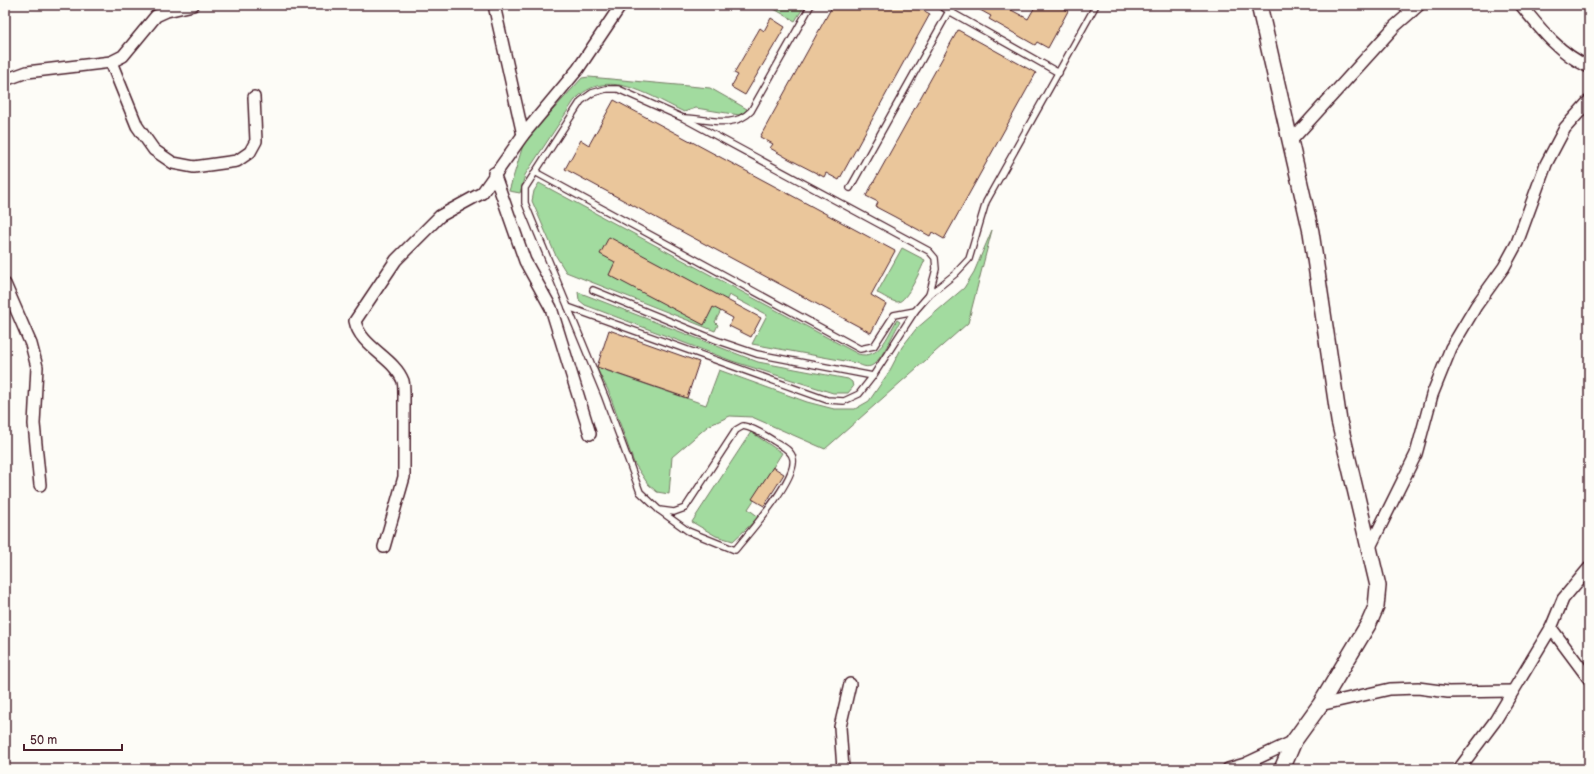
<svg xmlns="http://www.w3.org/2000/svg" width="1594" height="774" viewBox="0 0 1594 774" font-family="'Balsamiq Sans',sans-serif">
  <rect width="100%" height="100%" fill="#fdfcf7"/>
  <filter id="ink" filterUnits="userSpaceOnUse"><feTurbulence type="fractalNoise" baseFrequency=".025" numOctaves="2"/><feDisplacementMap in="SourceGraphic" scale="8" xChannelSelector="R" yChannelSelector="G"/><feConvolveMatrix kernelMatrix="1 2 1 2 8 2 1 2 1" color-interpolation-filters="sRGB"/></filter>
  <g filter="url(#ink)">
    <g fill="#a2db9f" stroke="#767d65">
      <path d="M770,5H805L795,21L769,6Z"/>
      <path d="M589,77L710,88L747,109L745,112L739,115L696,108L684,112C650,96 606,65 574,101L525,175L520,193L509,191L524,142L582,78Z"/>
      <path d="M539,183L858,354C880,360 887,336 897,320L900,322C894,332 881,362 871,366C865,368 861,365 856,363L752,344L767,315L729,295L715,322L718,325L715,331L566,272L556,256L532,201L534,191Z"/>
      <path d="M992,230L968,323L825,449L752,417L730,416L708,426L672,457L669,494L657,492L648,484L634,463L608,390L596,367L706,405L719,370L807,402L834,409H855L869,401L889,372L902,347L916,329L964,288L974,272Z"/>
      <path d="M902,248L925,260C921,269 907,301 898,302C891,302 883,295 877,293Z"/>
      <path d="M578,292L758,362L848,379L852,382L853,387L848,393H833L732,361L585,305L579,300Z"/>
      <path d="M751,432L782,453L753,499L754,500L748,509L759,517L733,541L716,536L692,522Z"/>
    </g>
    <g fill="#eac69b" stroke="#4a1f2b">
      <path d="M833,5H913L930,14L839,180L826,173L824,177L789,159L770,148L773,144L760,137Z"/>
      <path d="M971,5H1002L1028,19L1036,5H1058L1068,11L1048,48L1037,42L1035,45L989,19L991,16Z"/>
      <path d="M771,18L785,27L745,95L731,87L738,75L734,73L760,28L764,31Z"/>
      <path d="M958,30L1036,73L944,239L932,232L930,236L895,217L876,207L878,202L866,196Z"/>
      <path d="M614,100L895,251L871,295L886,304L871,333L565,169L581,140L589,145Z"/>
      <path d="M609,237L761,318L751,337L729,326L733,318L713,307L704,325L609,275L615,262L600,254Z"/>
      <path d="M609,330L699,362L687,398L597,367Z"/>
      <path d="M773,467L784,474L764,506L752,499Z"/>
    </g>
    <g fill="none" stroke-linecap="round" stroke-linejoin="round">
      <g stroke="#4a1f2b" stroke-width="8">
        <g id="lane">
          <path d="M949,11L1059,73"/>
          <path d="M685,118C708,119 734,129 751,111L811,5"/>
          <path d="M535,172L860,349L874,346L894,315L915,311"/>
          <path d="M850,188L949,11L939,5"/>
          <path d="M593,290L716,340L757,354L873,376"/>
          <path d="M568,307L827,400L844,401L859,394L873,376L915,311L929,295L955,274L969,259L986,202L1096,5"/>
          <path d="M743,426C755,428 764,435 774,441C780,445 792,450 793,459C797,479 749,533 735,550L688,531L659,510L674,512L685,508L736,430Z"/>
          <path d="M659,510L640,492L605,397L525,203V188L581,101L592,93L606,89H618L683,118L929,251L935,258L936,269L929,295"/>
        </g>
      </g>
      <g stroke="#4a1f2b" stroke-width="14">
        <g id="street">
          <path d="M494,5L523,135"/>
          <path d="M1403,5L1412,11"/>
          <path d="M1521,5C1541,30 1560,54 1589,67"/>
          <path d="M111,62L137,126L154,150L173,163L194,167L237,161L250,152L256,141L254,97"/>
          <path d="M5,80L27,72L111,62L123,56L156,16L167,11L193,5"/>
          <path d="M1290,142L1395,26L1419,5"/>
          <path d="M494,173L525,261L551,308L590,434"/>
          <path d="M5,284L31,344L37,367L34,424L40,485"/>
          <path d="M384,547L404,477V394C404,390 404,385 403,381C394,357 360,347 355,321L396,260L440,216L482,193L523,135L578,69L621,5"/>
          <path d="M1370,547L1416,454L1432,395L1451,348L1476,306L1504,267L1517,243L1546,164L1565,128L1589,101"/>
          <path d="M1551,628L1589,679"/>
          <path d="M1320,705L1390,689L1418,688L1448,692L1512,691"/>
          <path d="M843,769L840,727L850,684"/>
          <path d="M1228,769L1245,764L1294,741"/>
          <path d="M1459,769L1495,721L1551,628L1563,599L1589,568"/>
        </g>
      </g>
      <g stroke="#4a1f2b" stroke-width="18">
        <path id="secondary" d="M1259,5L1311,232L1339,421L1378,586L1376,607L1369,623L1320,705L1294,741L1282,769"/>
      </g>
      <use href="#lane" stroke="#fdfcf7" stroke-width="5.5"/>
      <use href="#street" stroke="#fdfcf7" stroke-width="11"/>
      <use href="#secondary" stroke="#fdfcf7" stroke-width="15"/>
    </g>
  </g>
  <rect width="1594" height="774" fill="none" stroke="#fdfcf7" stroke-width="20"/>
  <rect x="10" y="10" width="1574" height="754" fill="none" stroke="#4a1f2b" stroke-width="1.5" filter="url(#ink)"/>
  <path d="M24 744v6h98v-6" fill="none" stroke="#4a1f2b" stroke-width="2"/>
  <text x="30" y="744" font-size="12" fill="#4a1f2b" stroke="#fdfcf7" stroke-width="3" paint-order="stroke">50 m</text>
</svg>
